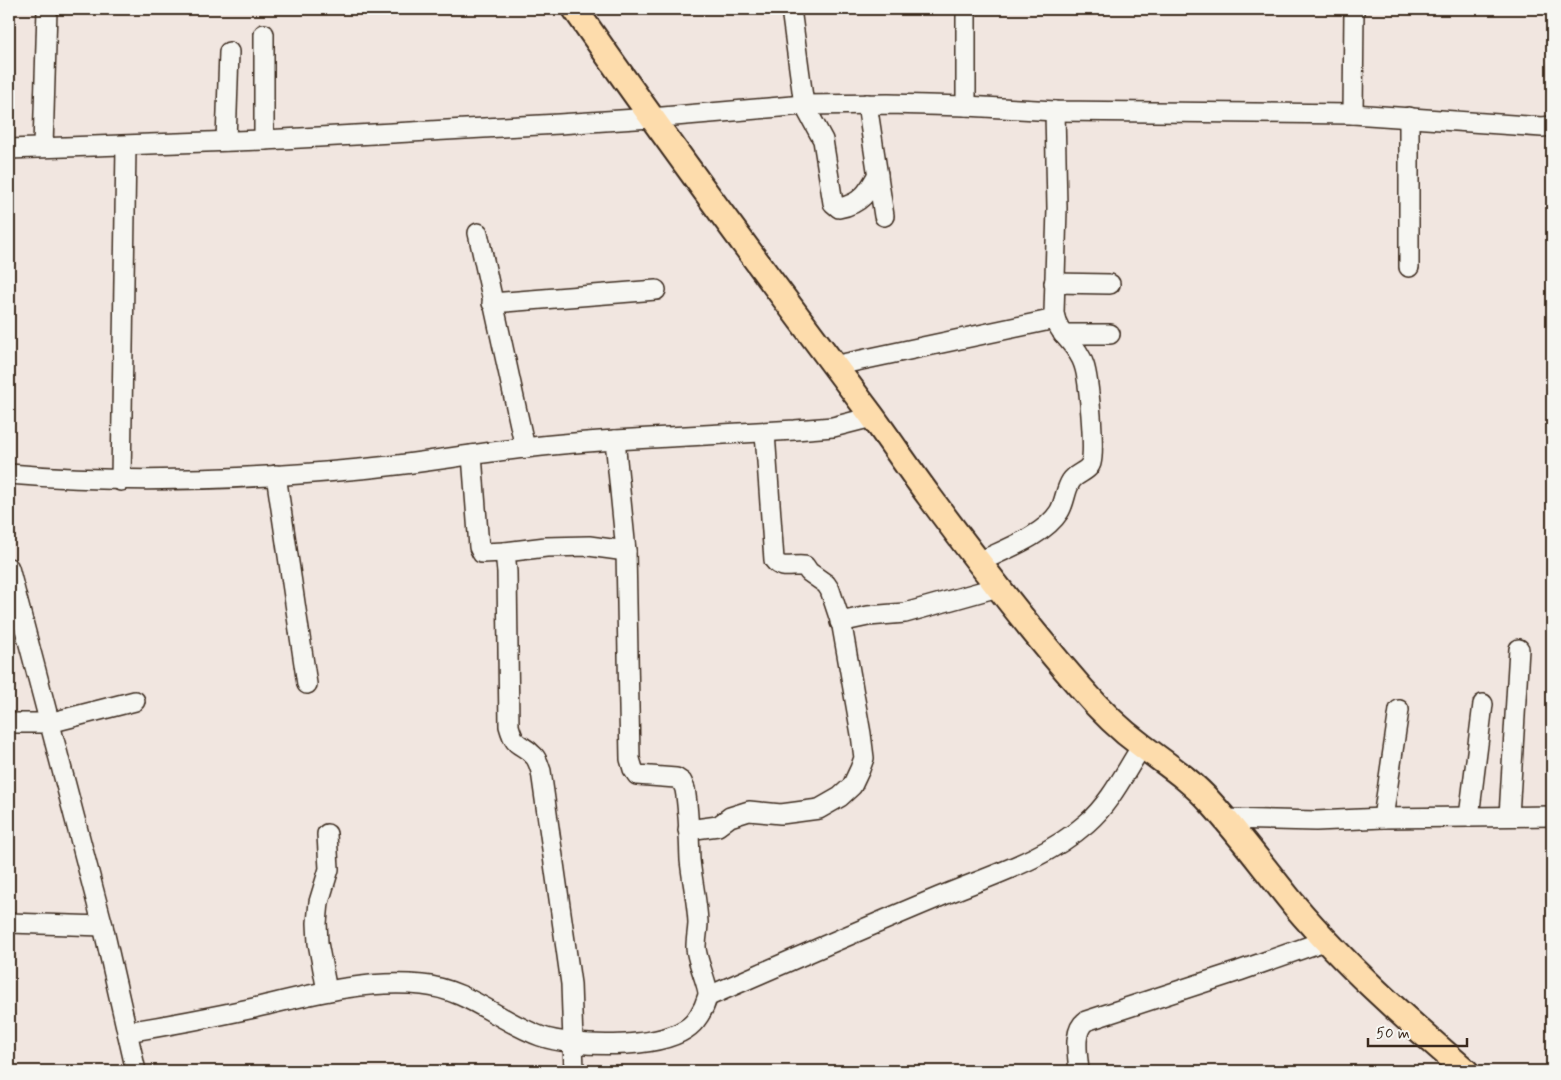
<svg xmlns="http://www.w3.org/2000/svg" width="1561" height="1080" viewBox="0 0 1561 1080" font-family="Mynerve,sans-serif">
  <rect width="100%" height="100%" fill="#f1e6e0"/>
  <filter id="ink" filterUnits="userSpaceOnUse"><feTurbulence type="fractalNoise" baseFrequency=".02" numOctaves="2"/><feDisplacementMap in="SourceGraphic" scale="10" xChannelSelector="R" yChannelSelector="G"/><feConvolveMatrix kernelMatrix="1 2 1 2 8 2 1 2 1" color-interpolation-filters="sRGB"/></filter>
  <g filter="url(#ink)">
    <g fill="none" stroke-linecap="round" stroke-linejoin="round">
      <g stroke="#3b2a1e" stroke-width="22">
        <g id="minor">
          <path d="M791,9L804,105L823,140L833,203L839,208C861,204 868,192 878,174"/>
          <path d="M966,9V106"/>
          <path d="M867,104L884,216"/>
          <path d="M1353,114L1354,9"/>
          <path d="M264,140V34"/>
          <path d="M226,141L229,52"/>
          <path d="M43,147L47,9"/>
          <path d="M9,149L264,140L559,124L651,118L804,105L888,104L966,106L1055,111L1353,114L1542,127L1552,126"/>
          <path d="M478,233L525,448"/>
          <path d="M1409,267V117"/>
          <path d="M1054,283L1110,284"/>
          <path d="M492,303L656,290"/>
          <path d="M1063,334H1110"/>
          <path d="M833,366L1055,319"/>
          <path d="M615,440L795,430L833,427L872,417"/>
          <path d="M472,455L479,547L482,553L505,552"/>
          <path d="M9,474C125,484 243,480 360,469C415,464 470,454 525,448C555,444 585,442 615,440L626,551L630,759L633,769L637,775L676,778L682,782L685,789C689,812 689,836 690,860C692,880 697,901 698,922C698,930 696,938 696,947C696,961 711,989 707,998C704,1009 696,1023 686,1029C656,1049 574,1048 540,1036C499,1021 467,989 422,985C365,979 309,995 254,1008C212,1017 170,1025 127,1032"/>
          <path d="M276,475L307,684"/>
          <path d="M121,481L126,146"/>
          <path d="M979,562C1003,550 1044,536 1059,512C1065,503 1065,490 1071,481C1076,473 1088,472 1091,463C1095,449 1089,379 1084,365C1078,344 1057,335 1054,313L1057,208L1055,111"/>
          <path d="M9,568L103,926L136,1071"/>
          <path d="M840,622L868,616L905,613L998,587"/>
          <path d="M9,723H49L135,701"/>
          <path d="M1509,816L1519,649"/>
          <path d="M1469,817L1483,704"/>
          <path d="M1383,818L1399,710"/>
          <path d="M1225,819L1316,821L1383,818L1552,816"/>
          <path d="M688,830L718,826L730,817L749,811L781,814L819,809L840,797L852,786L860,769L864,758L861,734L842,626L830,590L826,584L809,572L805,566C793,564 782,571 774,560L765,433"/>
          <path d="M9,923L103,926"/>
          <path d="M327,991L318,943L317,923L319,902L329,869L327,834"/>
          <path d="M709,996C785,963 862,929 939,897C989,876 1045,860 1087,823C1111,802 1125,772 1142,746"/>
          <path d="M574,1071L571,984L541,771C539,766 538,760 534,756C521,741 516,751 509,726L507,572L505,552L546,547L589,546L626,551"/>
          <path d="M1079,1071C1078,1056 1072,1031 1086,1021L1239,971L1327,940"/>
        </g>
      </g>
      <g stroke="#3b2a1e" stroke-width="28">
        <path id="major" d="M575,9C671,147 771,281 872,416C891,442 909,469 929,496C977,561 1027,626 1081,688C1099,709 1119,729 1141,745C1166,764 1191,780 1211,803C1241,836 1267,872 1295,906C1346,966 1407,1020 1466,1071"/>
      </g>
      <use href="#minor" stroke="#f6f6f2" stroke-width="19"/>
      <use href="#major" stroke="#fddcac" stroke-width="24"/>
    </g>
  </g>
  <rect width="1561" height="1080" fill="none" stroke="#f6f6f2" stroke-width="30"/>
  <rect x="15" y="15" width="1531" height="1050" fill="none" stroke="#3b2a1e" stroke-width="2" filter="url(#ink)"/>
  <path d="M1368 1038v8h99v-8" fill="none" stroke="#3b2a1e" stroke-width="2.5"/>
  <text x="1376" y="1038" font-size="15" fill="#3b2a1e" stroke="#f6f6f2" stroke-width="4" paint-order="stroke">50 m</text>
</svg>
